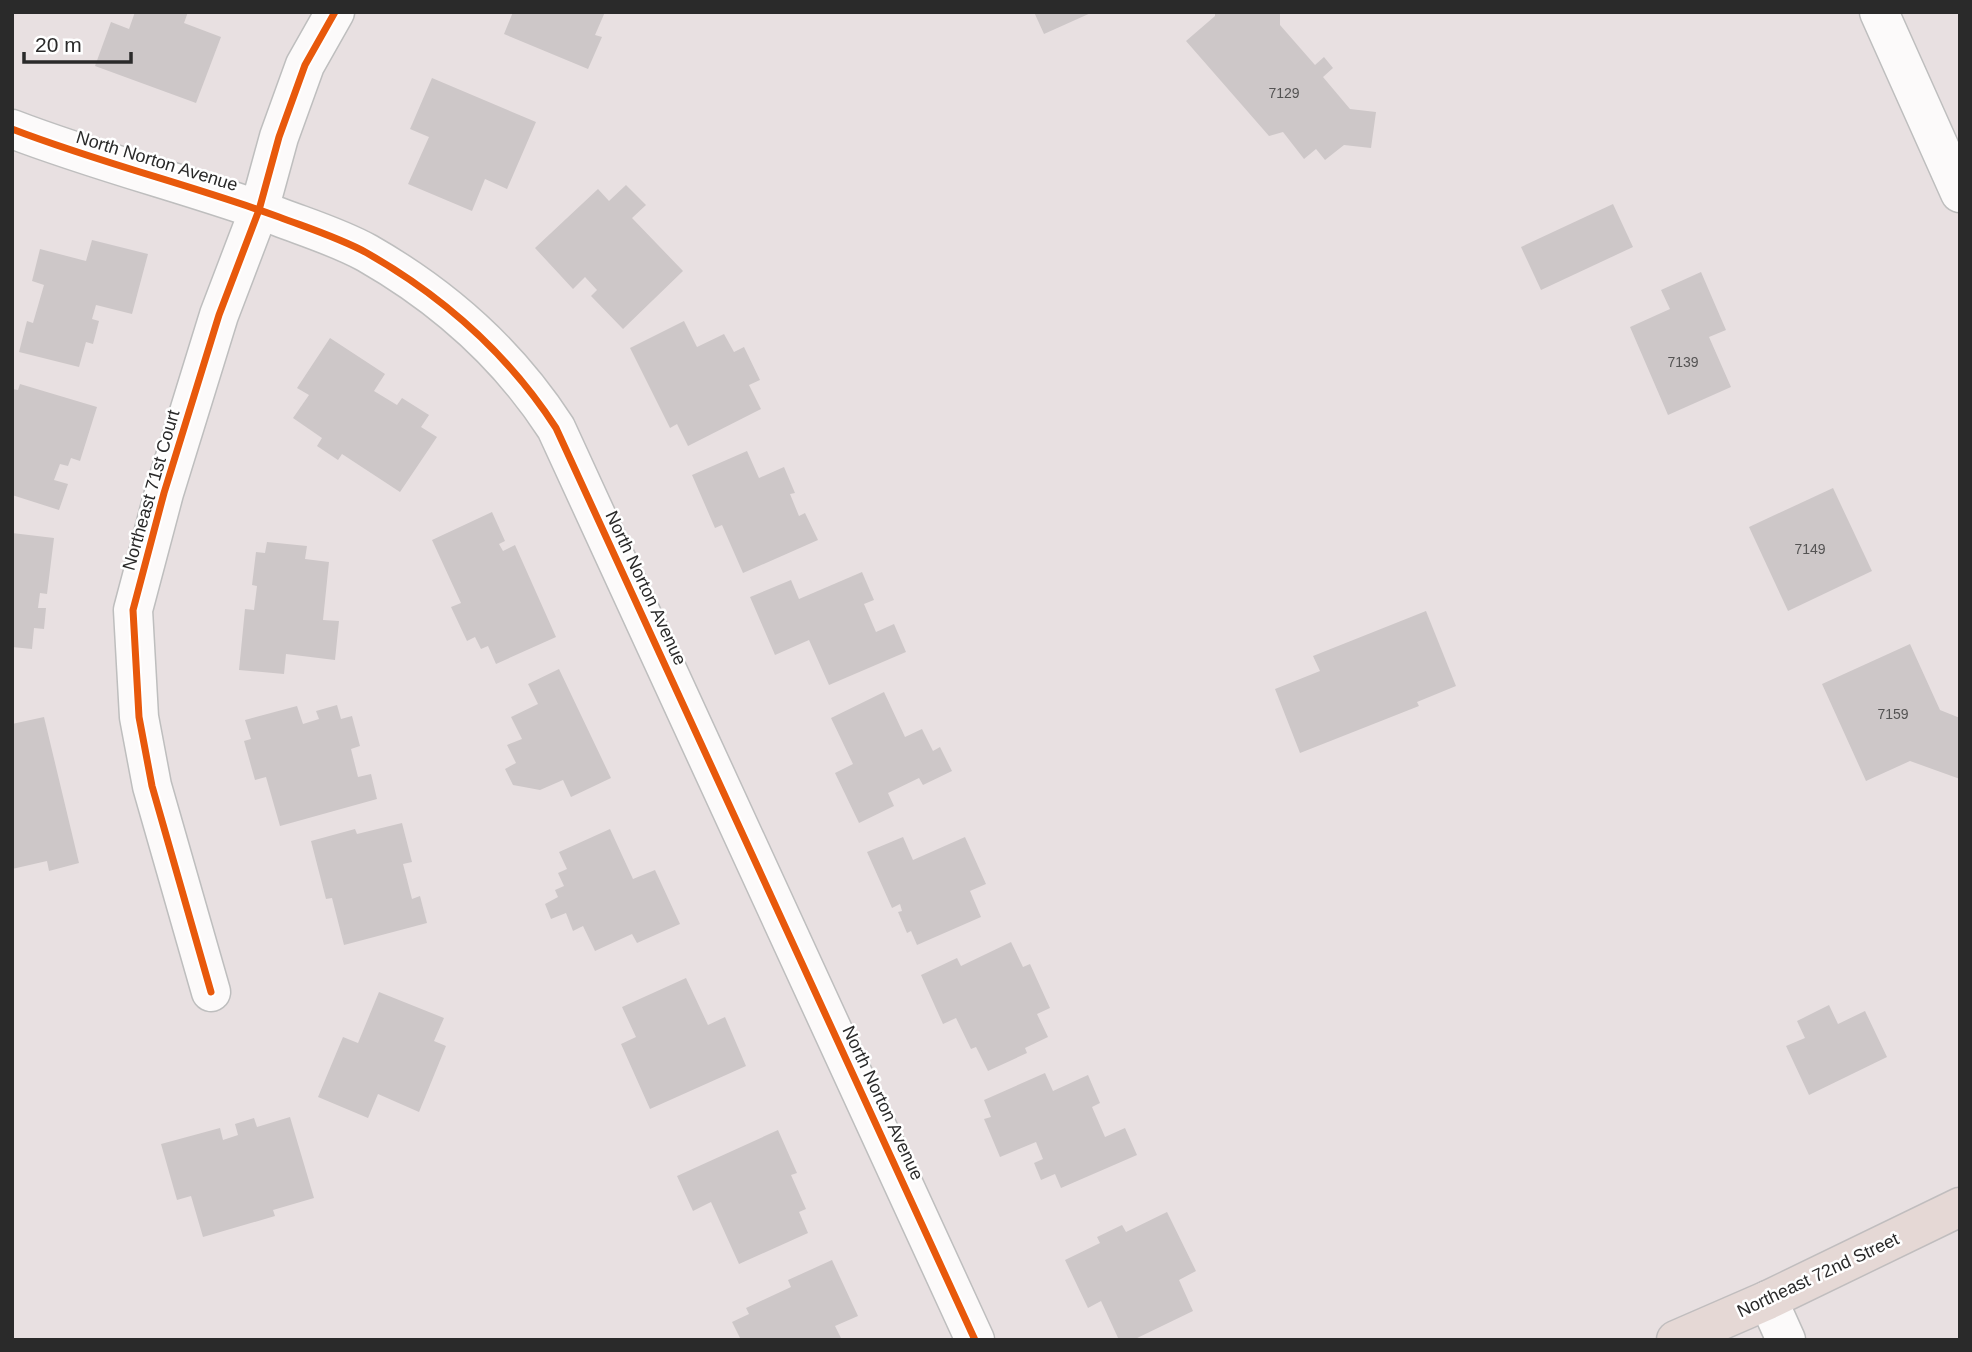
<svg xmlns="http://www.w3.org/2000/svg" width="1972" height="1352" viewBox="0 0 1972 1352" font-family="Helvetica,sans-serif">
  <rect width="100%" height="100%" fill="#e8e0e1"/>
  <g fill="#cdc7c8">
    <path d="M135,12H188L184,23L221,37L196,103L95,66L111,22L129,29Z"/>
    <path d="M513,12H605L595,35L602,37L588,69L504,34Z"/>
    <path d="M1034,12H1093L1044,34Z"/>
    <path d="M1215,12H1280V25L1315,65L1324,57L1333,68L1323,77L1350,109L1376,112L1371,148L1344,145L1325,160L1316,149L1304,159L1283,132L1269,136L1186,41L1215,16Z"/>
    <path d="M432,78L536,122L507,189L485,179L472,211L408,184L429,137L410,129Z"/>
    <path d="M626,185L646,205L632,218L683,271L623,329L591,296L597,290L585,277L573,289L535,248L598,189L609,201Z"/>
    <path d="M1613,204L1633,247L1541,290L1521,247Z"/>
    <path d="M92,240L148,254L132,314L96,305L92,319L99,321L93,344L86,342L79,367L19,352L27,321L33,323L44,285L32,281L40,249L86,261Z"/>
    <path d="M1701,272L1726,330L1709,337L1731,387L1668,415L1630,327L1670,309L1661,290Z"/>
    <path d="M684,321L697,347L724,334L734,352L744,347L760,380L749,385L761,409L688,446L677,424L670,428L630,348Z"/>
    <path d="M330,338L385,374L374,391L397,405L402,398L429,415L421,427L437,437L400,492L342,454L338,460L317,446L322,438L293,418L309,395L297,388Z"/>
    <path d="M20,384L97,407L80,461L71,458L68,466L60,464L54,480L68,484L59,510L12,495V389L18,390Z"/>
    <path d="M747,451L759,478L784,467L795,493L790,494L799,516L805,513L818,540L743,573L722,525L715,528L692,475Z"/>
    <path d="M1833,488L1872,571L1788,611L1749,527Z"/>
    <path d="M492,512L505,541L499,544L503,551L515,545L556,637L496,664L488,646L481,649L475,637L467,641L451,607L461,603L432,540Z"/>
    <path d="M12,533L54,538L47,594L40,593L38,608H46L44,629L34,628L32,649L12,647Z"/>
    <path d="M267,542L307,546L305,559L329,562L323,620L339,621L335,660L286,654L284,674L239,670L245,609L254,610L257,586L252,585L256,552L265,553Z"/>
    <path d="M862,572L874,600L864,604L876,632L894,624L906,652L829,685L809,640L775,655L750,597L791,580L799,599Z"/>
    <path d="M1426,611L1456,686L1417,702L1419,706L1300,753L1275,689L1320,671L1313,656Z"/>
    <path d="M1910,644L1940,710L1960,718V779L1910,761L1866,781L1822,684Z"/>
    <path d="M559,669L611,778L571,797L563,780L540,790L513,785L505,769L516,763L507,745L522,739L511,717L538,704L528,684Z"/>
    <path d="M884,692L905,737L922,729L933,751L940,747L952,771L923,785L919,778L888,793L894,806L859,823L835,773L853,764L831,718Z"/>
    <path d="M337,705L341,719L352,716L360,746L351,749L358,777L371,774L377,799L280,826L266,777L255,780L244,741L251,739L245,720L297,706L303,724L319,719L316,711Z"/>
    <path d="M44,717L79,863L49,871L47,861L12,869V724Z"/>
    <path d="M402,823L412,862L403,864L412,899L420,896L427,923L344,945L332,898L326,899L311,841L355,829L357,834Z"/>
    <path d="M610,829L633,879L655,870L680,924L637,943L632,934L595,951L583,926L573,931L566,913L551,919L545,904L558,897L555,890L564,886L558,873L567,869L559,852Z"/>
    <path d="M903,837L913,860L965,837L986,884L970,891L981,917L917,945L911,931L907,933L898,912L902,911L900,904L892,908L867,852Z"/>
    <path d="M1011,942L1023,967L1030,964L1050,1008L1037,1014L1048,1037L1025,1048L1027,1053L988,1071L976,1047L971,1049L956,1018L943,1024L921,975L957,958L961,966Z"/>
    <path d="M686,978L708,1025L725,1017L746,1066L650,1109L621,1044L636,1037L622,1007Z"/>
    <path d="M379,992L444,1018L434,1041L446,1046L419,1112L378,1094L368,1118L318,1097L343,1037L358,1043Z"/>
    <path d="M1829,1005L1838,1024L1865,1011L1887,1057L1809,1095L1786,1046L1805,1038L1797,1021Z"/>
    <path d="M1045,1073L1053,1091L1088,1075L1100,1103L1092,1107L1105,1137L1125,1128L1137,1155L1061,1188L1055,1174L1041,1180L1034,1163L1043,1159L1036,1142L1000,1157L984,1119L991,1117L984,1100Z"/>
    <path d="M290,1117L314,1198L273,1210L275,1216L203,1237L191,1196L177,1200L161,1144L220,1128L223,1140L238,1135L235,1124L254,1118L257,1127Z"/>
    <path d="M778,1130L797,1173L791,1175L806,1209L799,1212L808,1233L739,1264L711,1202L693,1211L677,1176Z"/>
    <path d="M1167,1212L1196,1271L1179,1280L1193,1311L1133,1340H1119L1101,1301L1088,1308L1065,1260L1100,1243L1097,1237L1122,1225L1126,1232Z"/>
    <path d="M832,1260L858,1316L835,1326L842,1340H741L732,1322L749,1314L746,1308L791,1287L788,1280Z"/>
  </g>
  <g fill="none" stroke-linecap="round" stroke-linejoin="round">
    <g stroke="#bebebe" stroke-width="41">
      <g id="minor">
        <path d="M1879,12L1960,193"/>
        <path d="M12,129C100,163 191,185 279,217C308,228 340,238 367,253C444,297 508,354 556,428L975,1340"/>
        <path d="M211,992L152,786L139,717L133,610L164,493L219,315L259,210L279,137L305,65L335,12"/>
        <path d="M1768,1300L1786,1340"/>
      </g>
    </g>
    <g stroke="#c0bdbe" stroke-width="41">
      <path id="major" d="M1676,1340L1768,1300L1960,1207"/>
    </g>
    <use href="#minor" stroke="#fcfafa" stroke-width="38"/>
    <use href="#major" stroke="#e5d8d5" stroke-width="38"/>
    <g stroke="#fff" stroke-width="11">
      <g id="cycleway">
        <path d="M12,129C100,163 191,185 279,217C308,228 340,238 367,253C444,297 508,354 556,428L975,1340"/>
        <path d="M211,992L152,786L139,717L133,610L164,493L219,315L259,210L279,137L305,65L335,12"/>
      </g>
    </g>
    <use href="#cycleway" stroke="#e8590c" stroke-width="7"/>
  </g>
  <g text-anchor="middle" stroke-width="5" stroke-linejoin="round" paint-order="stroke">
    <g font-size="14" fill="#545353">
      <text x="1284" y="98">7129</text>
      <text x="1683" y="367">7139</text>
      <text x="1810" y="554">7149</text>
      <text x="1893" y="719">7159</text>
    </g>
    <g font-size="18" fill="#2a2a2a" stroke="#fff">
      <text transform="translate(157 161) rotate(17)" y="6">North Norton Avenue</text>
      <text transform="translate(151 490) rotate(-74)" y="6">Northeast 71st Court</text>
      <text transform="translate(646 588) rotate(65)" y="6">North Norton Avenue</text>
      <text transform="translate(883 1103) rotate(65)" y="6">North Norton Avenue</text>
      <text transform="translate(1818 1275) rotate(-25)" y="6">Northeast 72nd Street</text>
    </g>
  </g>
  <rect width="1972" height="1352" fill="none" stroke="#2a2a2a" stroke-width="28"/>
  <path d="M24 52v10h107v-10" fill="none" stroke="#2a2a2a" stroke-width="3.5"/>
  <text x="35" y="52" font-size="21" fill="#2a2a2a" stroke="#ffffff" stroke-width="5" paint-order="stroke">20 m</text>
</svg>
